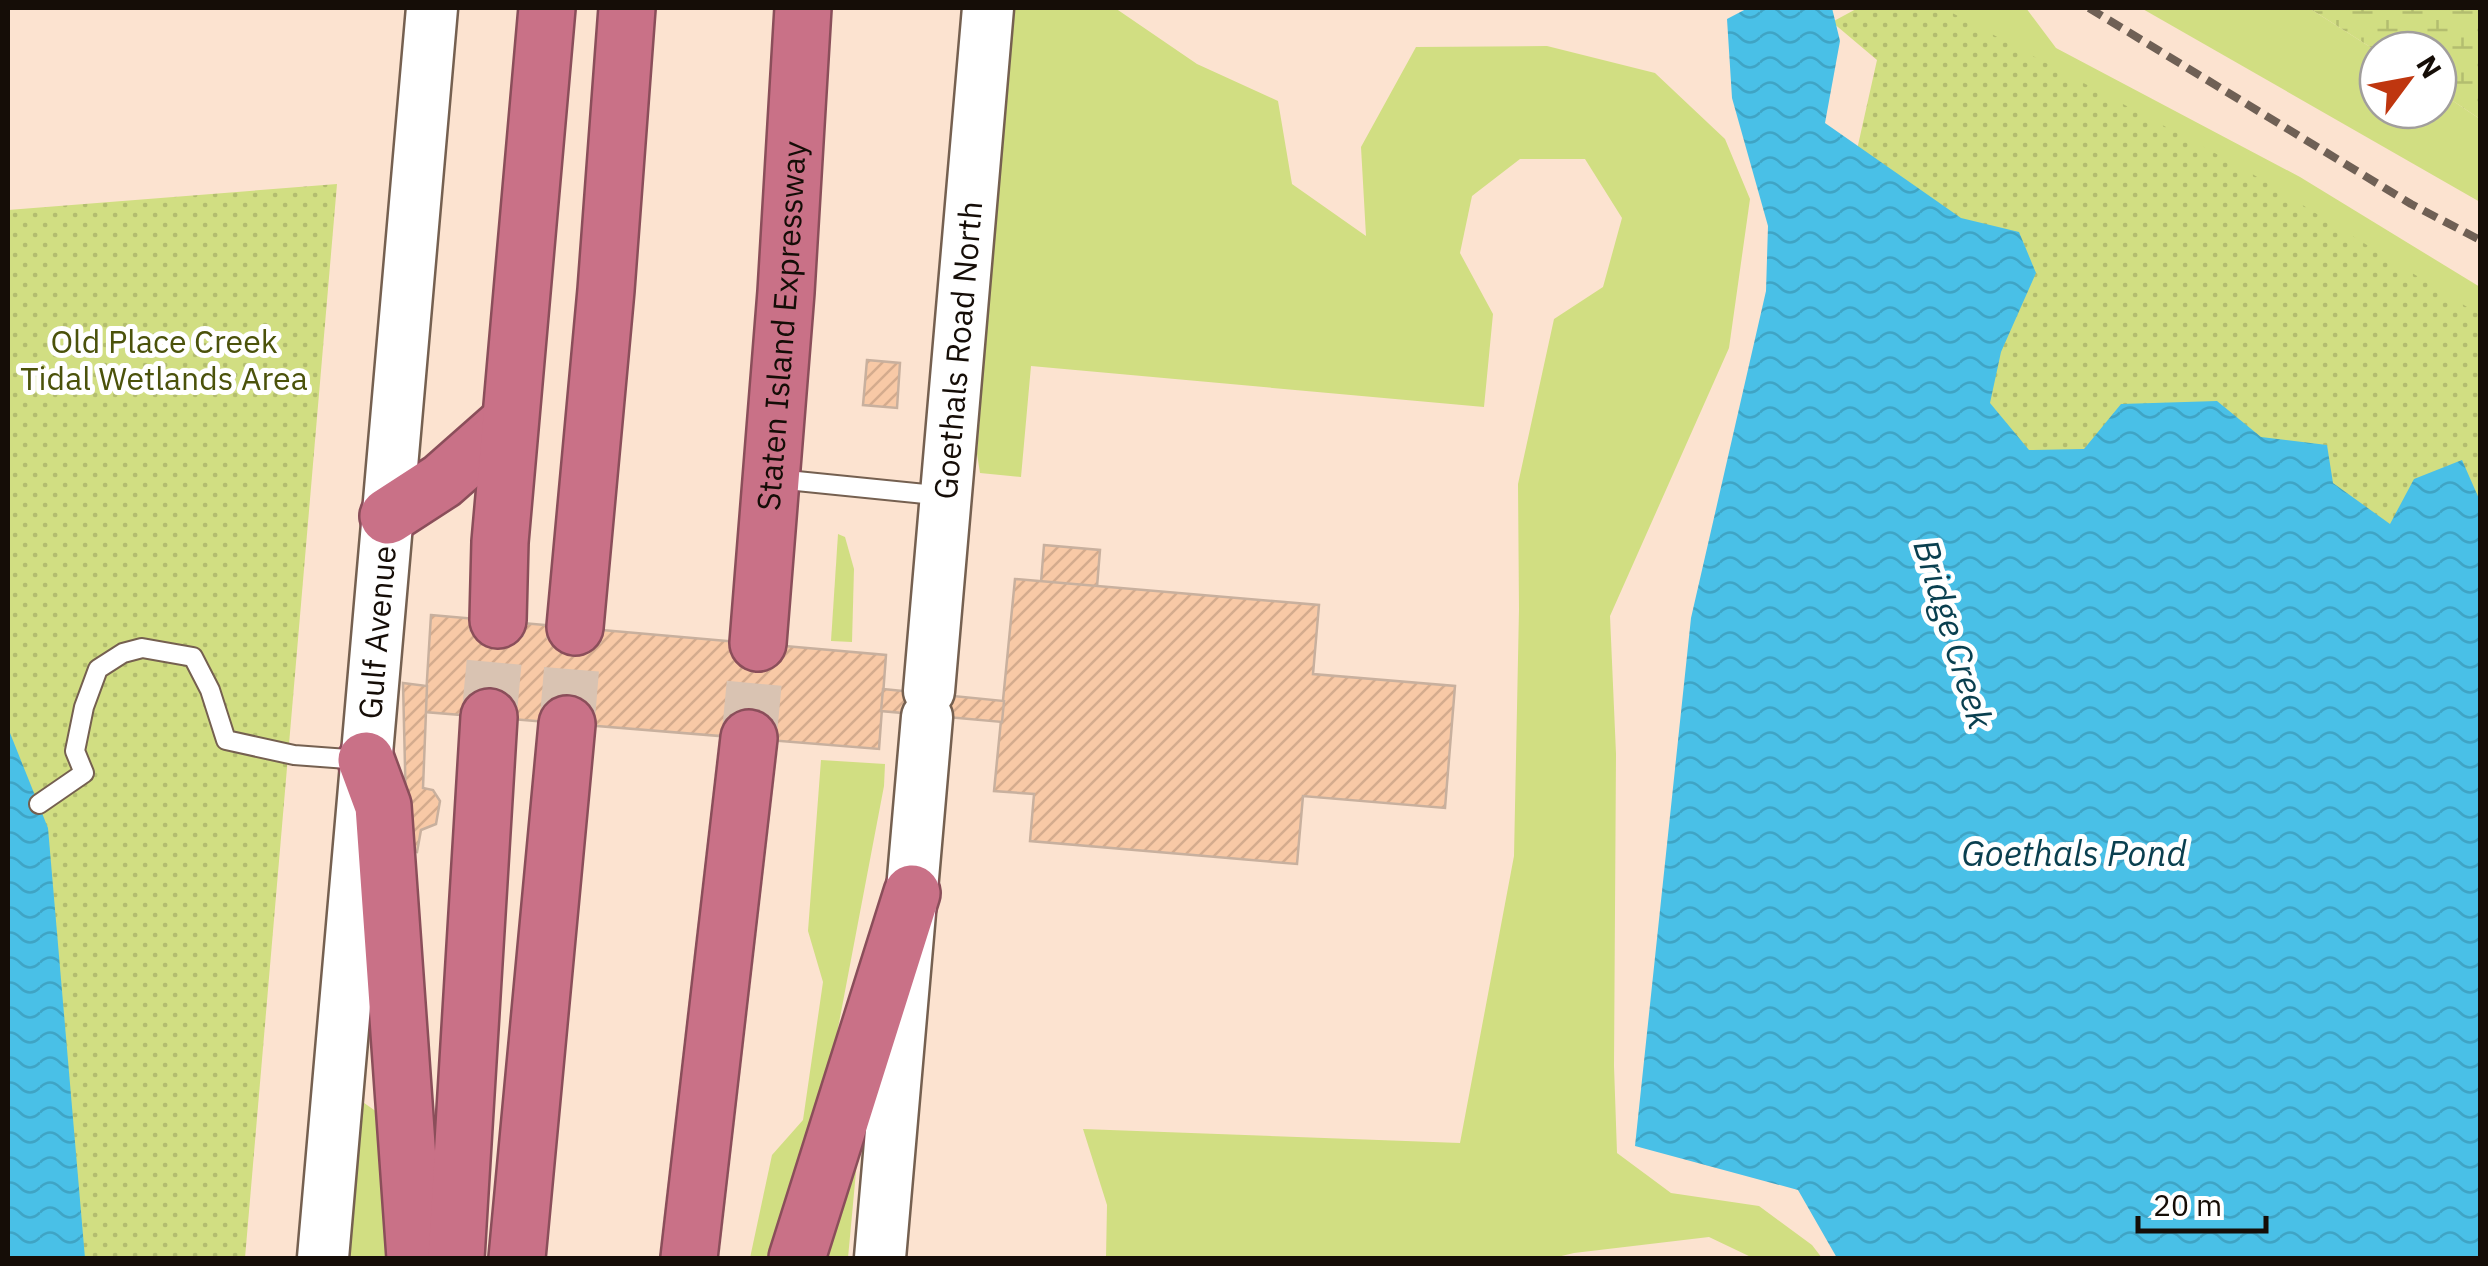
<svg xmlns="http://www.w3.org/2000/svg" width="2488" height="1266" viewBox="0 0 2488 1266" font-family="'IBM Plex Sans',sans-serif">
  <defs>
    <pattern id="wetland-marsh" width="20" height="14" patternUnits="userSpaceOnUse" patternTransform="scale(2.5)"><rect width="20" height="14" fill="#d1de82"/><path d="M1 5h8M5 5V1M11 12h8M15 12V8" fill="none" stroke="#b3bd6f"/></pattern>
    <pattern id="park-dots" width="8" height="8" patternUnits="userSpaceOnUse" patternTransform="scale(2.5)"><rect width="8" height="8" fill="#d1de82"/><path d="M2 2h.1M6 6h.1" fill="none" stroke="#b3bd6f" stroke-width="1.8" stroke-linecap="round"/></pattern>
    <pattern id="water-waves" width="16" height="10" patternUnits="userSpaceOnUse" patternTransform="scale(2.5)"><rect width="16" height="10" fill="#49c0e7"/><path d="M0 5q4-4 8 0t8 0" fill="none" stroke="#3fa4c5"/></pattern>
    <pattern id="building-hatch" width="6" height="6" patternUnits="userSpaceOnUse" patternTransform="scale(2.5)"><rect width="6" height="6" fill="#f8c9a6"/><path d="M-1 1l2-2M0 6l6-6M5 7l2-2" fill="none" stroke="#d4ab8d"/></pattern>
  </defs>
  <rect width="100%" height="100%" fill="#fce3d0"/>
  <g fill="#d1de82">
    <path d="M1011,8H1115L1197,64L1278,101L1292,184L1366,236L1361,147L1416,47L1547,46L1655,73L1725,139L1750,199L1729,348L1610,616L1616,754L1614,1066L1617,1153L1671,1193L1759,1206L1812,1245L1822,1258H1753L1709,1237L1574,1253L1553,1258H1106L1107,1205L1083,1129L1460,1143L1514,856L1519,609L1518,484L1554,319L1603,287L1622,218L1585,159H1520L1472,196L1460,253L1493,314L1484,407L1031,366L1021,477L980,473L977,454Z"/>
    <path d="M1887,8H2026L2056,48L2300,177L2480,287V364Z"/>
    <path d="M2141,8H2309L2378,52V110H2438V91L2480,119V202Z"/>
    <path d="M838,534L845,537L854,569L852,642L831,641Z"/>
    <path d="M821,760L885,764L884,786L827,1086L774,1258H750L772,1155L803,1120L823,982L808,931Z"/>
    <path d="M357,1098L377,1112L395,1258H336Z"/>
    <path d="M858,1150L848,1258H826Z"/>
  </g>
  <path fill="url(#wetland-marsh)" d="M2309,8H2480V119L2438,91V50L2378,52Z"/>
  <g fill="url(#park-dots)">
    <path d="M1858,8H1943L2241,167L2480,315V1258L1757,598L1877,60L1832,22Z"/>
    <path d="M337,184L245,1258H8V210Z"/>
  </g>
  <g fill="url(#water-waves)">
    <path d="M1748,8H1832L1840,41L1825,123L1961,218L2019,232L2036,273L2001,352L1990,403L2029,450L2084,449L2121,404L2217,401L2261,437L2327,445L2333,483L2390,524L2414,479L2462,460L2480,501V1258H1837L1798,1190L1635,1146L1691,618L1766,291L1768,226L1732,98L1727,19Z"/>
    <path d="M8,728L48,828L85,1258H8Z"/>
  </g>
  <g fill="url(#building-hatch)" stroke="#c8b09e" stroke-width="2.5">
    <path d="M867,360L900,363L897,408L863,405Z"/>
    <path d="M1044,545L1100,550L1097,587L1041,582Z"/>
    <path d="M1015,579L1319,605L1313,674L1455,686L1445,808L1303,796L1297,864L1030,841L1034,794L994,791Z"/>
    <path d="M431,615L886,655L879,749L425,712Z"/>
    <path d="M403,683L427,686L423,788L433,790L440,801L436,824L421,830L417,852L407,850Z"/>
    <path d="M883,689L1004,701L1002,722L881,711Z"/>
  </g>
  <g fill="none" stroke-linecap="round" stroke-linejoin="round">
    <g stroke="#d9c3b2" stroke-width="55" stroke-dasharray="55 28" stroke-linecap="butt">
      <path d="M489,717L498,620"/>
      <path d="M567,724L575,627"/>
      <path d="M749,738L758,643"/>
    </g>
    <g stroke="#756050" stroke-width="22">
      <g id="lane">
        <path d="M777,479L945,496"/>
        <path d="M39,804L84,773L75,751L84,707L98,669L123,653L142,648L193,657L210,690L226,740L294,755L361,760"/>
      </g>
    </g>
    <g stroke="#756050" stroke-width="55">
      <g id="secondary">
        <path id="s1" d="M929,691L988,8"/>
        <path id="s2" d="M323,1258L432,8"/>
        <path d="M880,1258L927,717"/>
      </g>
    </g>
    <g stroke="#8a4e5a" stroke-width="60">
      <g id="highway">
        <path d="M388,516L442,481L510,421"/>
        <path d="M498,620L500,542L547,8"/>
        <path d="M575,627L606,290L627,8"/>
        <path id="s3" d="M758,643L786,292L803,8"/>
        <path d="M366,760L383,806L415,1258"/>
        <path d="M456,1258L489,717"/>
        <path d="M517,1258L567,724"/>
        <path d="M689,1258L749,738"/>
        <path d="M797,1258L912,893"/>
      </g>
    </g>
    <use href="#lane" stroke="#fff" stroke-width="18"/>
    <use href="#secondary" stroke="#fff" stroke-width="50"/>
    <use href="#highway" stroke="#c97187" stroke-width="55"/>
    <path stroke="#6f6055" stroke-width="8" stroke-dasharray="15 8" stroke-linecap="butt" d="M2089,8L2411,204L2480,240"/>
  </g>
  <g text-anchor="middle" stroke-width="10" stroke-linejoin="round" paint-order="stroke">
    <g font-size="32" fill="#150d07" stroke="#fff">
      <text dy="11" stroke="none"><textPath href="#s3" startOffset="318">Staten Island Expressway</textPath></text>
      <text dy="11" stroke="none"><textPath href="#s1" startOffset="342">Goethals Road North</textPath></text>
      <text dy="11" stroke="none"><textPath href="#s2" startOffset="628">Gulf Avenue</textPath></text>
    </g>
    <g font-size="32" fill="#4b520b" stroke="#fff">
      <text x="164" y="353">Old Place Creek<tspan x="164" dy="37">Tidal Wetlands Area</tspan></text>
    </g>
    <g font-size="35" font-style="italic" fill="#093f4f" stroke="#fff">
      <text transform="translate(1953 634) rotate(73)" y="12">Bridge Creek</text>
      <text x="2074" y="866">Goethals Pond</text>
    </g>
  </g>
  <rect width="2488" height="1266" fill="none" stroke="#150d07" stroke-width="20"/>
  <g transform="translate(2408 80) rotate(58)"><circle r="48" fill="#ffffff" stroke="#a19e9c" stroke-width="2.5"/>
  <path d="M0-8L18 38L0 25L-18 38Z" fill="#bf360f"/>
  <text y="-15" font-size="28" font-weight="bold" text-anchor="middle" fill="#150d07">N</text>
  </g>
  <path d="M2138 1216v15h128v-15" fill="none" stroke="#150d07" stroke-width="5"/>
  <text x="2153" y="1216" font-size="30" fill="#150d07" stroke="#ffffff" stroke-width="8" paint-order="stroke">20 m</text>
</svg>
